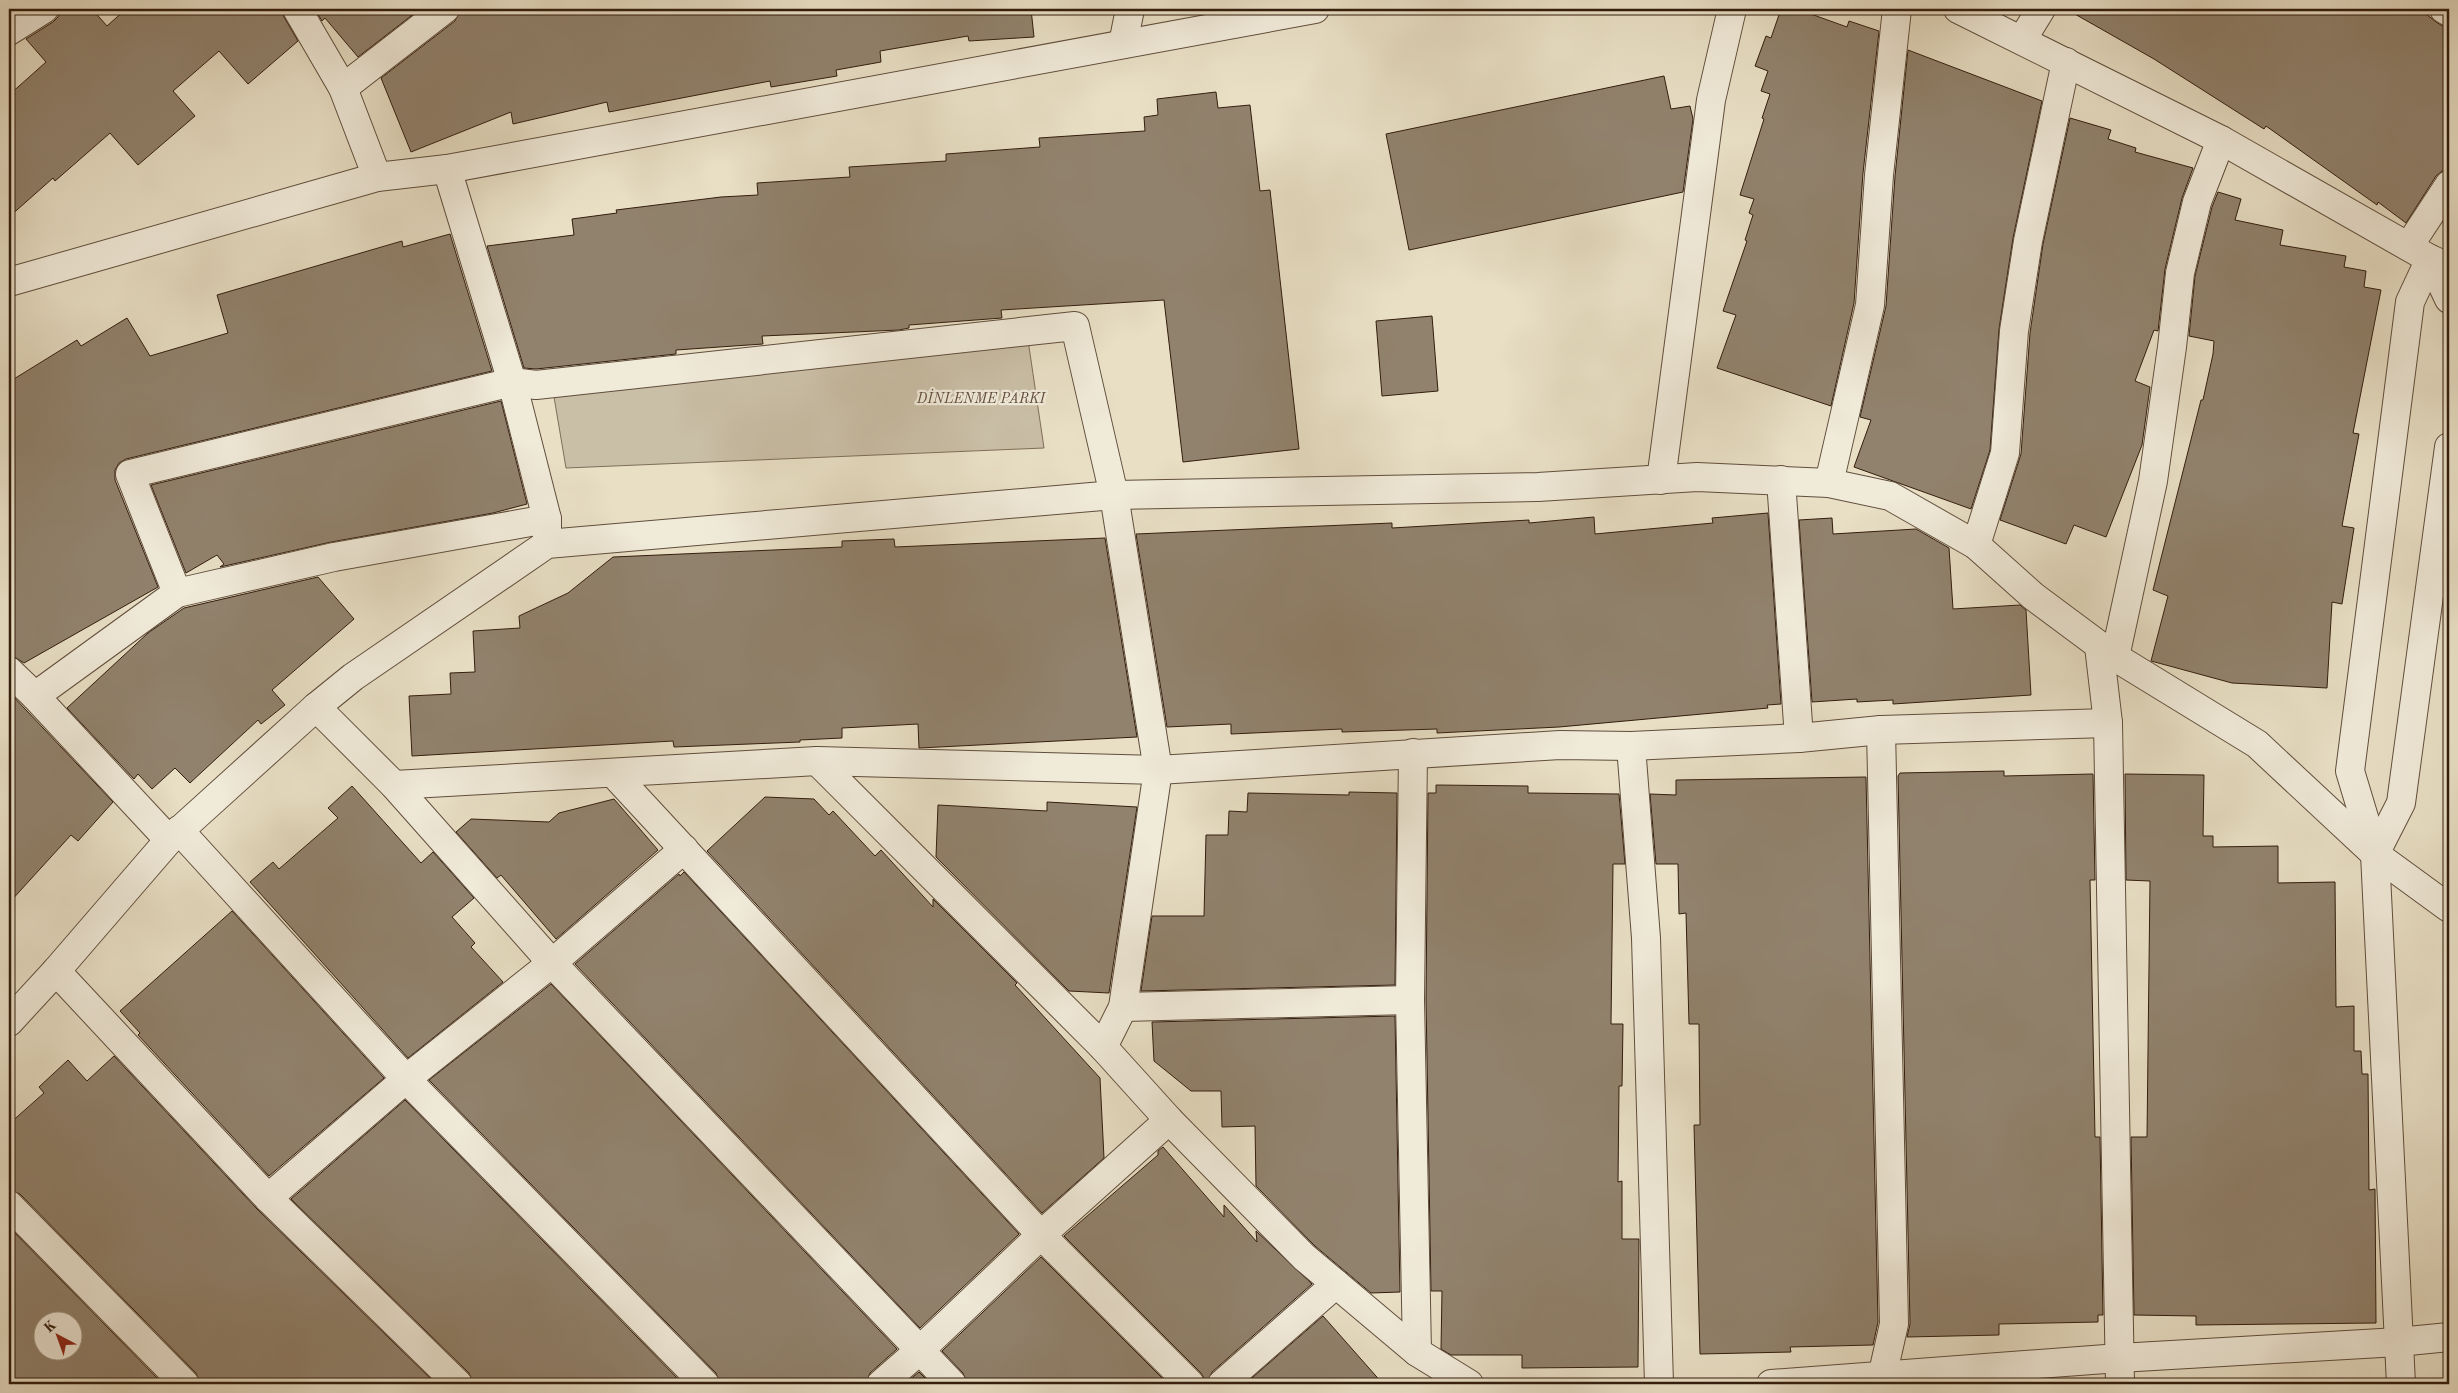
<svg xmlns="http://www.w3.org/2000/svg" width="2458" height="1393" viewBox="0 0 2458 1393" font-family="'Old Standard TT',serif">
  <rect width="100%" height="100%" fill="#e8dfc5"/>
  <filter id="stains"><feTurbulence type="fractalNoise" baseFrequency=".004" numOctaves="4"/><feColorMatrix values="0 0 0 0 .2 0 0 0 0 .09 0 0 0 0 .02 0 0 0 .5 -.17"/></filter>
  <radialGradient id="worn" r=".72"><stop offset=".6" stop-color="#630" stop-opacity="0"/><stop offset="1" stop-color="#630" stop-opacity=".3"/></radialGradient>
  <path fill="#c9bea6" stroke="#7e6e5a" d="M1028,340L1044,448L566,468L553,391Z"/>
  <g fill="#91826d" stroke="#331d0e" fill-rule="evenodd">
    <path d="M60,9H92L107,26L126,9H281L284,17L298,41L248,84L219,51L173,91L195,116L138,165L110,133L55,181L53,178L9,217V95L46,62L26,39L53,22L58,17Z"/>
    <path d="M315,9H420L358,57L325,18L322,21Z"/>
    <path d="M460,9H1031L1034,37L969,41L968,36L880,51L881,62L836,70L837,76L771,87L770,81L609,112L607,102L513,124L511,112L411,152L381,78L455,21Z"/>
    <path d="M1781,9H1797L1847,27L1849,21L1879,31L1863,173L1854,303L1831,406L1717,368L1736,315L1723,311L1747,241L1745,240L1753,215L1749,213L1754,199L1740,195L1764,119L1762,118L1770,94L1761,91L1768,71L1755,66L1766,36L1771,38Z"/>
    <path d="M2066,9H2420L2436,22L2449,30V169L2442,171L2436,176L2406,223L2378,202L2377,205L2266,126L2264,129L2154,59Z"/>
    <path d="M1908,50L2042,101L2013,238L1999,329L1990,450L1971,509L1854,467L1871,420L1860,417L1886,306L1895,176Z"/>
    <path d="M1664,76L1671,109L1690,106L1693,119L1683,192L1409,250L1386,134Z"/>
    <path d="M1216,92L1218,108L1250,105L1260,191L1270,190L1299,449L1183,462L1164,300L1001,310L1002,318L909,325V328L899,330L762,336L763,344L676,350V354L536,369L524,368L487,246L574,235L572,219L617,213L616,210L721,197L758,195L757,183L850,177L849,167L946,161V154L1040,147L1039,138L1145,131L1144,117L1158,115L1157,99Z"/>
    <path d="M2070,118L2111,130L2108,139L2136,148L2135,152L2193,168L2182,198L2165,269L2158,331L2154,330L2135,381L2150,387L2142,445L2106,537L2074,525L2066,544L2000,520L2021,454L2030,333L2043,244Z"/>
    <path d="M2218,192L2241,199L2235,220L2283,230L2280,245L2346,256L2344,267L2366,271L2364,287L2381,290L2353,433L2359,434L2342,526L2354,528L2342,604L2332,602L2327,688L2232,683L2151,661L2168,596L2153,590L2201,400H2203L2213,354L2214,341L2189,336L2195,276L2212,207Z"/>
    <path d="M450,234L492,371L126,459L119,463L115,470V480L158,587L24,663L13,656H9V382L77,340L81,346L127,318L150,356L228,333L217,295L402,241L403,247Z"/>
    <path d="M1432,316L1438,391L1382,396L1376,321Z"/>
    <path d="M501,401L527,504L493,513L331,542L220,567L224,564L217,555L186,573L151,485Z"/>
    <path d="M1768,513L1781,704L1767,705L1768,708L1559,727L1437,733V729L1342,732V729L1231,734V724L1167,727L1136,534L1392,523V528L1529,520V523L1594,517L1595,534L1713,523L1712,518Z"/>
    <path d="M1832,518L1833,534L1916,529L1949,548L1953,609L2020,605L2026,610L2031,695L1893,704V700L1857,702V699L1812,702L1799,520Z"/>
    <path d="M1105,538L1137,737L919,748L918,724L842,728V738L800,740V742L674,747L673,741L412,756L409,696L451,694L450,673L475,672L473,631L520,628L519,616L568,593L613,557L842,547V541L894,539L895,547Z"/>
    <path d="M318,577L354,619L272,690L285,705L261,724L258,720L190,783L175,768L152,789L138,774L134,779L67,708L148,633L184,608Z"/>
    <path d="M9,692L113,802L78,841L71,835L9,903Z"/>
    <path d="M2004,771V776L2093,774L2095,880H2090L2095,1137H2100L2103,1315H2098V1322L1999,1324V1335L1907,1337L1910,1324L1898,776L1900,773Z"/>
    <path d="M2125,774L2204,775L2203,836H2213V847L2278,846V883L2335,882L2336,1007L2354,1006V1051H2361L2362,1074H2368L2369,1190L2375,1189L2376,1323L2196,1325V1316L2134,1315L2131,1137H2147L2150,881L2126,880Z"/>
    <path d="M1866,777L1878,1322L1873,1345L1790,1347L1791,1352L1700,1354L1694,1125H1700L1699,1024H1689L1686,913L1679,914L1678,864H1656L1650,794L1676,795V780Z"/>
    <path d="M1436,785L1528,786V793L1619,794L1625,864H1613L1611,1024H1623L1622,1086H1619L1618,1182L1622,1181V1239H1639L1638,1367L1522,1368V1355H1451L1441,1349L1442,1291H1431L1426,1000L1428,793H1436Z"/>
    <path d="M352,786L421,863L433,852L474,898L452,917L475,943L471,947L503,982L408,1058L250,882L273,862L279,869L338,818L328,808Z"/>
    <path d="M1349,792L1397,793L1395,985L1141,991L1152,916H1204L1206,835H1228L1229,811L1247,812L1248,793L1349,795Z"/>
    <path d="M765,797L814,799L829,815L833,811L875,856L881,850L933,907V899L1017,983L1015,985L1100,1078L1104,1158L1042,1213L707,851Z"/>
    <path d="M614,799L658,850L556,939L501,875L497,878L456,832L471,819L549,822L559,813Z"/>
    <path d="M1047,802L1137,807L1109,993L1069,991L936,857L938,805L1047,811Z"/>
    <path d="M684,872L1019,1234L920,1328L575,964L679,874L680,876Z"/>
    <path d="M232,911L384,1078L269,1176L138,1035L140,1033L120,1011Z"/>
    <path d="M551,984L897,1349L870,1373L866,1384H720L716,1373L429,1080Z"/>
    <path d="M1395,1016L1400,1292L1371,1293L1315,1246L1256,1186L1255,1126L1222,1127L1221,1091H1191L1154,1061L1152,1022Z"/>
    <path d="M114,1056L257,1209L436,1384H200L196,1373L20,1194L9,1190V1124L44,1093L39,1087L68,1060L87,1081Z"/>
    <path d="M405,1100L683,1384H473L469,1373L291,1199Z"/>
    <path d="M1163,1147L1224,1217V1205L1257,1242L1256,1231L1312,1284L1212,1372L1207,1384L1201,1373L1064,1236L1158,1155V1151Z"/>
    <path d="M9,1227L163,1384H9ZM42,1320H72V1350H42Z"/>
    <path d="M1041,1257L1168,1384H967L963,1373L942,1351Z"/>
    <path d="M1323,1316L1383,1384H1245Z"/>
    <path d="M919,1372L931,1384H904Z"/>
  </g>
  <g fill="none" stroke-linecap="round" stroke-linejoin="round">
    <g stroke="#604e3c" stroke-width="30">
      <g id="minor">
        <path d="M297,9L343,88L377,177"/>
        <path d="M2444,9L2449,12"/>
        <path d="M9,31L44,9"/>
        <path d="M2022,40L2041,9"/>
        <path d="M1123,44L1130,9"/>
        <path d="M343,88L445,9"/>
        <path d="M447,169L512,382L547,519V536"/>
        <path d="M2409,246L2449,185"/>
        <path d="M1661,480L1711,100L1732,9"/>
        <path d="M1781,480L1799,738"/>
        <path d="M1829,483L1870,305L1879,175L1897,9"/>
        <path d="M1976,545L2005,453L2014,331L2028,241L2066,62"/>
        <path d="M177,593L130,474L512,382L536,385L1075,326L1114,495L1158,770L1123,1007L1103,1047"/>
        <path d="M2099,646L2108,723L2120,1384"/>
        <path d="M2115,657L2153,481L2172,347L2180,273L2197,202L2221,140"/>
        <path d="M9,671L35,696L169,840"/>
        <path d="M35,696L177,593L334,557L547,519"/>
        <path d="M316,707L394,785L552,963L952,1384"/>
        <path d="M1881,730L1894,1324L1882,1377L1883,1384"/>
        <path d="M1631,746L1646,938L1659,1384"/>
        <path d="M1413,753L1410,1000L1417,1352"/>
        <path d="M817,761L1103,1047L1169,1120L1304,1257L1417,1352L1469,1384"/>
        <path d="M613,773L1041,1235L1190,1384"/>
        <path d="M394,785L817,761L1158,770L1560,745L1631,746L1799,738L1881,730L2108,723"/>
        <path d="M179,830L406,1079L705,1384"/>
        <path d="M56,971L268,1198L458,1384"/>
        <path d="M1123,1007L1410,1000"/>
        <path d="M9,1022L56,971L169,840L316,707L353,677L547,544L1114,495L1538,487L1697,477L1829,483L1890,496L1976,545L2033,596L2115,657L2257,744L2375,854L2449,908"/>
        <path d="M268,1198L406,1079L552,963L684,849"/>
        <path d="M9,1205L185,1384"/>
        <path d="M881,1384L920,1350L1041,1235L1169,1120"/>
        <path d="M1222,1384L1336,1284"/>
        <path d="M1771,1384L2119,1358L2398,1342L2449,1337"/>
      </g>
    </g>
    <g stroke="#604e3c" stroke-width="30">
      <g id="tertiary">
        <path d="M1958,9L2221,140L2430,259L2449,267"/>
        <path d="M2430,259L2449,299"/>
        <path d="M9,282L377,177L447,169L1315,9"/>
        <path d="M2375,854L2401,803L2449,447"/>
        <path d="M2401,1384L2375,854L2350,771L2410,302L2430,259"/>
      </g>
    </g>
    <use href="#minor" stroke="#f0ead9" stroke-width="28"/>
    <use href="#tertiary" stroke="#f0ead9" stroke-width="28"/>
  </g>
  <g text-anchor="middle" stroke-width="4.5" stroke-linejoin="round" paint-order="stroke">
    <g font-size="14" font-style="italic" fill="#604d3c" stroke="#f0ead9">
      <text x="981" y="403">DİNLENME PARKI</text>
    </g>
  </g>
  <rect width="2458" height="1393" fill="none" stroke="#e8dfc5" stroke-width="30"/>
  <rect x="10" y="10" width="2438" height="1373" fill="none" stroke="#331d0e" stroke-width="2.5"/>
  <rect x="15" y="15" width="2428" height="1363" fill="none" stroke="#331d0e"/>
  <g transform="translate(58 1336) rotate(319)"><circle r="24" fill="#f0ead9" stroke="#a49888"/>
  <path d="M0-4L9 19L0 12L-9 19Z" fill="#8f2418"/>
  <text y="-8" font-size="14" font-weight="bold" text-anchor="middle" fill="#331d0e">K</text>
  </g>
  <rect width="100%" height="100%" filter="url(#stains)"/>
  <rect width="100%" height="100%" fill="url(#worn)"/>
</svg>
